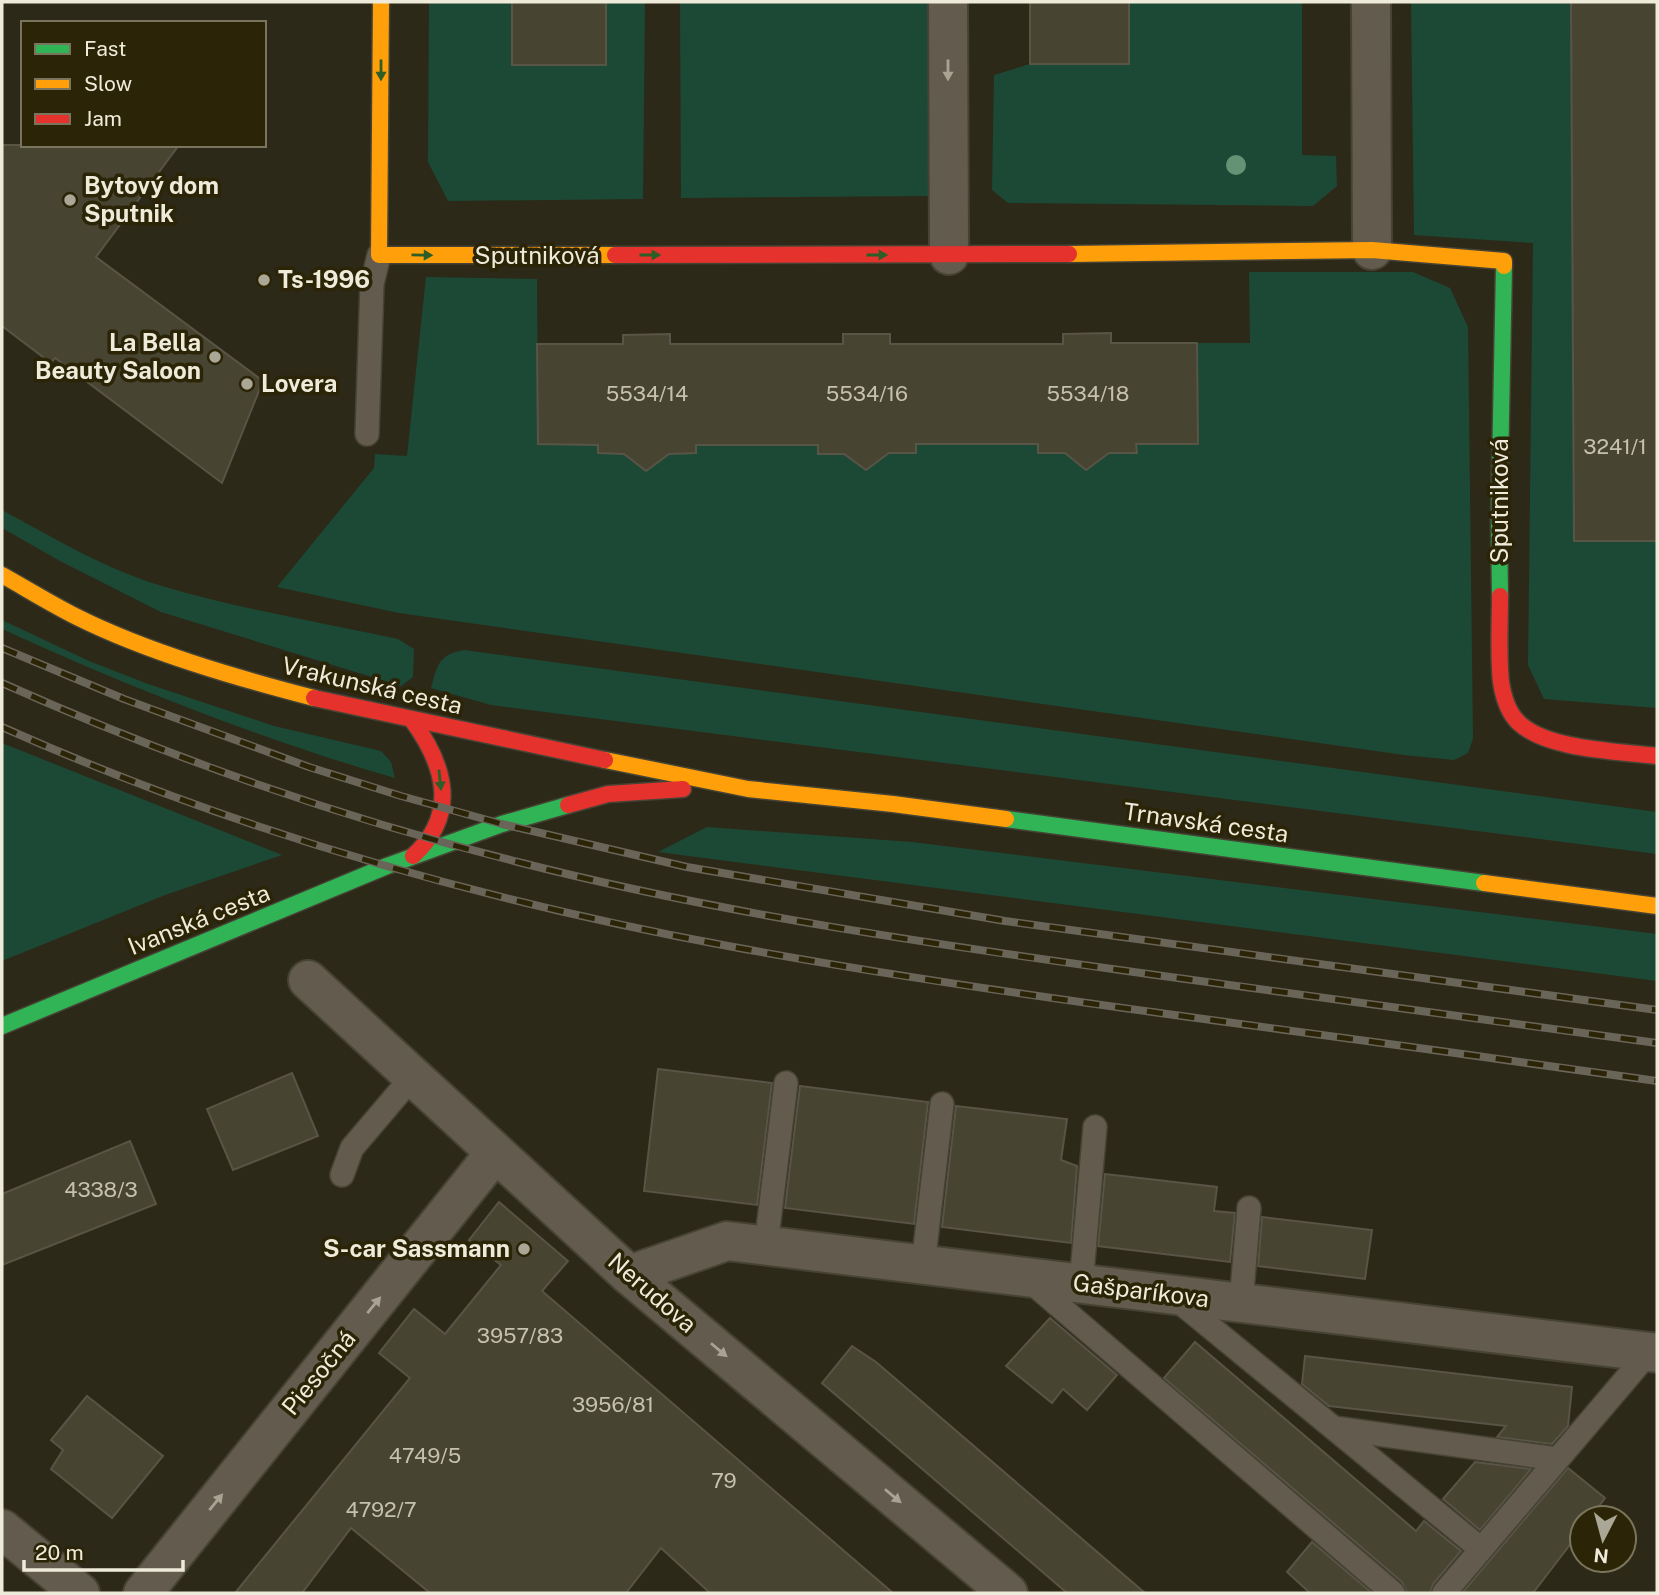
<svg xmlns="http://www.w3.org/2000/svg" width="1659" height="1595" viewBox="0 0 1659 1595" font-family="'Public Sans',sans-serif">
  <rect width="100%" height="100%" fill="#2d2918"/>
  <g fill="#1c4935">
    <path d="M429,2H512V65H605L606,2H645L643,199L448,201L428,162Z"/>
    <path d="M680,2H928L929,196L681,198Z"/>
    <path d="M1129,2H1302V155L1336,156L1337,186L1313,206L1008,203L992,190L994,75L1030,64H1129Z"/>
    <path d="M1411,2H1571L1574,541H1657V708L1544,699L1528,665L1533,243L1414,235Z"/>
    <path d="M1249,272H1413L1450,288L1468,327L1473,739L1468,753L1454,760L1404,755L399,613L277,587L374,468L375,454L407,456L426,277L537,279L538,444H1198L1197,343H1250Z"/>
    <path d="M2,510C52,537 107,570 162,586C239,609 319,622 398,639L414,649L413,677L401,686L161,612L60,561L2,528Z"/>
    <path d="M2,620L89,661L148,684L274,726L381,751L391,762L395,778C260,739 129,687 2,629Z"/>
    <path d="M464,650L1657,812V854L491,705L431,688C438,664 438,655 464,650Z"/>
    <path d="M2,743L282,855L165,895L2,961Z"/>
    <path d="M707,827L912,842L1657,934V981L658,852Z"/>
  </g>
  <g fill="#484432" stroke="#585446" stroke-width="2">
    <rect x="512" y="2" width="94" height="63"/>
    <rect x="1030" y="2" width="99" height="62"/>
    <path d="M1571,2H1657V541H1574Z"/>
    <path d="M2,145H179L96,257L263,381L222,483L55,358L51,363L2,326Z"/>
    <path d="M1111,333V343H1197L1198,444H1136L1137,453H1109L1086,470L1065,453H1038V444H916V453H889L866,470L844,454H818V445H696V453L669,454L646,471L624,454L598,453V445L538,444L537,344H623V335L670,334V344H843V334H890V344H1063V334Z"/>
    <path d="M658,1069L772,1083L757,1205L644,1191Z"/>
    <path d="M292,1073L318,1136L233,1170L207,1109Z"/>
    <path d="M800,1086L928,1102L914,1224L785,1208Z"/>
    <path d="M956,1106L1067,1119L1061,1160L1077,1166L1071,1243L942,1227Z"/>
    <path d="M130,1141L156,1204L2,1265V1194Z"/>
    <path d="M1105,1174L1217,1187L1214,1211L1235,1213L1230,1262L1098,1246Z"/>
    <path d="M499,1202L568,1261L542,1291L893,1593H710L661,1548L626,1593H430L351,1528L302,1593H235L410,1378L379,1353L414,1309L445,1334L501,1265L469,1240Z"/>
    <path d="M1262,1217L1372,1230L1365,1279L1258,1266Z"/>
    <path d="M1050,1318L1117,1375L1087,1410L1063,1389L1052,1403L1006,1366Z"/>
    <path d="M1195,1342L1416,1531L1424,1521L1461,1551L1433,1584L1430,1593H1407L1402,1582L1164,1378Z"/>
    <path d="M852,1346L876,1362L1145,1593H1067L822,1383Z"/>
    <path d="M1305,1356L1572,1387L1568,1426L1552,1444L1497,1437L1506,1426L1329,1406L1302,1384Z"/>
    <path d="M87,1396L163,1456L112,1518L51,1469L63,1450L51,1440Z"/>
    <path d="M1475,1462L1531,1469L1480,1530L1443,1499Z"/>
    <path d="M1568,1468L1605,1498L1590,1518H1582V1529L1533,1593H1462Z"/>
    <path d="M1312,1542L1372,1593H1310L1287,1572Z"/>
  </g>
  <g fill="none" stroke-linecap="round" stroke-linejoin="round">
    <g stroke="#464335" stroke-width="26">
      <g id="lane">
        <path d="M367,434L372,284L379,255"/>
        <path d="M342,1175L352,1148L414,1075"/>
        <path d="M766,1245L786,1083"/>
        <path d="M923,1265L942,1104"/>
        <path d="M1030,1281L1393,1593"/>
        <path d="M1081,1284L1095,1127"/>
        <path d="M1175,1298L1481,1549"/>
        <path d="M1241,1303L1249,1208"/>
        <path d="M1334,1428L1557,1459"/>
        <path d="M1444,1593L1649,1352"/>
      </g>
    </g>
    <g stroke="#464335" stroke-width="42">
      <g id="street">
        <path d="M948,2L949,255"/>
        <path d="M1371,2L1372,250"/>
        <path d="M308,980L629,1275L1008,1593"/>
        <path d="M629,1275L727,1241L1657,1353"/>
        <path d="M2,1529L80,1593"/>
        <path d="M143,1593L495,1153"/>
      </g>
    </g>
    <g stroke="#464335" stroke-width="19">
      <g id="fast">
        <path d="M1500,596L1499,520L1504,266"/>
        <path d="M1006,819L1484,883"/>
        <path d="M2,1026L387,866L502,824L568,805"/>
      </g>
    </g>
    <g stroke="#464335" stroke-width="19">
      <g id="slow">
        <path d="M381,2L379,255H615"/>
        <path d="M1069,254L1372,250L1504,261V266"/>
        <path d="M2,575C27,589 51,604 77,617C147,652 237,678 314,698"/>
        <path d="M605,760L748,789L893,804L1006,819"/>
        <path d="M1484,883L1657,906"/>
      </g>
    </g>
    <g stroke="#464335" stroke-width="19">
      <g id="jam">
        <path d="M615,255L1069,254"/>
        <path d="M1500,596C1500,624 1498,654 1501,682C1503,695 1508,712 1518,722C1546,750 1618,751 1657,756"/>
        <path d="M314,698L605,760"/>
        <path d="M412,720C445,765 459,814 413,856"/>
        <path d="M568,805L608,794L683,789"/>
      </g>
    </g>
    <use href="#lane" stroke="#645b4f" stroke-width="23"/>
    <use href="#street" stroke="#645b4f" stroke-width="38"/>
    <use href="#fast" stroke="#30b455" stroke-width="16"/>
    <use href="#slow" stroke="#ff9f0a" stroke-width="16"/>
    <use href="#jam" stroke="#e5322d" stroke-width="16"/>
    <g stroke="#6a6559" stroke-width="8">
      <g id="rail">
        <path d="M2,648L124,699L309,767L401,796L502,824L687,867L1005,921L1657,1010"/>
        <path d="M2,683C168,757 341,818 518,862C722,914 932,944 1141,973C1313,996 1485,1020 1657,1043"/>
        <path d="M2,727C233,830 480,900 728,946C873,973 1020,994 1167,1014C1330,1036 1494,1058 1657,1081"/>
      </g>
    </g>
    <use href="#rail" stroke="#2b2406" stroke-width="5" stroke-dasharray="16" stroke-linecap="butt"/>
  </g>
  <circle fill="#639275" cx="1236" cy="165" r="10"/>
  <defs><path id="oneway-solid" d="M-6-.8H1V-3.2L6.5 0L1 3.2V.8H-6Z" transform="scale(1.75)"/></defs>
  <g fill="#2d5e26">
    <use href="#oneway-solid" transform="translate(381 70) rotate(90)"/>
    <use href="#oneway-solid" transform="translate(422 255) rotate(1)"/>
    <use href="#oneway-solid" transform="translate(650 255)"/>
    <use href="#oneway-solid" transform="translate(877 255)"/>
    <use href="#oneway-solid" transform="translate(440 780) rotate(84)"/>
  </g>
  <g fill="#aaa394">
    <use href="#oneway-solid" transform="translate(948 70) rotate(90)"/>
    <use href="#oneway-solid" transform="translate(374 1305) rotate(-51)"/>
    <use href="#oneway-solid" transform="translate(719 1350) rotate(40)"/>
    <use href="#oneway-solid" transform="translate(893 1496) rotate(40)"/>
    <use href="#oneway-solid" transform="translate(216 1502) rotate(-51)"/>
  </g>
  <g fill="#aba796" stroke="#2b2406" stroke-width="2.5">
    <circle cx="70" cy="200" r="7"/>
    <circle cx="264" cy="280" r="7"/>
    <circle cx="215" cy="357" r="7"/>
    <circle cx="247" cy="384" r="7"/>
    <circle cx="524" cy="1249" r="7"/>
  </g>
  <g text-anchor="middle" stroke-width="7" stroke-linejoin="round" paint-order="stroke">
    <g font-size="21" fill="#c5c1b0">
      <text x="647" y="401">5534/14</text>
      <text x="867" y="401">5534/16</text>
      <text x="1088" y="401">5534/18</text>
      <text x="1615" y="454">3241/1</text>
      <text x="101" y="1197">4338/3</text>
      <text x="520" y="1343">3957/83</text>
      <text x="613" y="1412">3956/81</text>
      <text x="425" y="1463">4749/5</text>
      <text x="724" y="1488">79</text>
      <text x="381" y="1517">4792/7</text>
    </g>
    <g font-size="24" font-weight="bold" fill="#efebda" stroke="#2b2406" text-anchor="start">
      <text x="84" y="194">Bytový dom<tspan x="84" dy="28">Sputnik</tspan></text>
      <text x="278" y="288">Ts-1996</text>
      <text x="201" y="351" text-anchor="end">La Bella<tspan x="201" dy="28">Beauty Saloon</tspan></text>
      <text x="261" y="392">Lovera</text>
      <text x="510" y="1257" text-anchor="end">S-car Sassmann</text>
    </g>
    <g font-size="24" fill="#efebda" stroke="#2b2406">
      <text x="537" y="264">Sputniková</text>
      <text transform="translate(1500 501) rotate(-90)" y="8">Sputniková</text>
      <text transform="translate(372 686) rotate(13)" y="8">Vrakunská cesta</text>
      <text transform="translate(1206 823) rotate(8)" y="8">Trnavská cesta</text>
      <text transform="translate(199 920) rotate(-22)" y="8">Ivanská cesta</text>
      <text transform="translate(1141 1291) rotate(7)" y="8">Gašparíkova</text>
      <text transform="translate(652 1293) rotate(41)" y="8">Nerudova</text>
      <text transform="translate(319 1373) rotate(-51)" y="8">Piesočná</text>
    </g>
  </g>
  <rect width="1659" height="1595" fill="none" stroke="#efebda" stroke-width="7"/>
  <rect x="21" y="21" width="245" height="126" fill="#2b2406" stroke="#79745b" stroke-width="2"/>
  <rect x="35" y="44" width="35" height="10" fill="#30b455" stroke="#79745b" stroke-width="2"/>
  <text x="84" y="56" font-size="21" fill="#efebda">Fast</text>
  <rect x="35" y="79" width="35" height="10" fill="#ff9f0a" stroke="#79745b" stroke-width="2"/>
  <text x="84" y="91" font-size="21" fill="#efebda">Slow</text>
  <rect x="35" y="114" width="35" height="10" fill="#e5322d" stroke="#79745b" stroke-width="2"/>
  <text x="84" y="126" font-size="21" fill="#efebda">Jam</text>
  <g transform="translate(1603 1539) rotate(186)"><circle r="33" fill="#2b2406" stroke="#79745b" stroke-width="2"/>
  <path d="M0-5L12 26L0 18L-12 26Z" fill="#aba796"/>
  <text y="-10" font-size="19" font-weight="bold" text-anchor="middle" fill="#efebda">N</text>
  </g>
  <path d="M24 1560v10h159v-10" fill="none" stroke="#efebda" stroke-width="3.5"/>
  <text x="35" y="1560" font-size="21" fill="#efebda" stroke="#2b2406" stroke-width="5" paint-order="stroke">20 m</text>
</svg>
